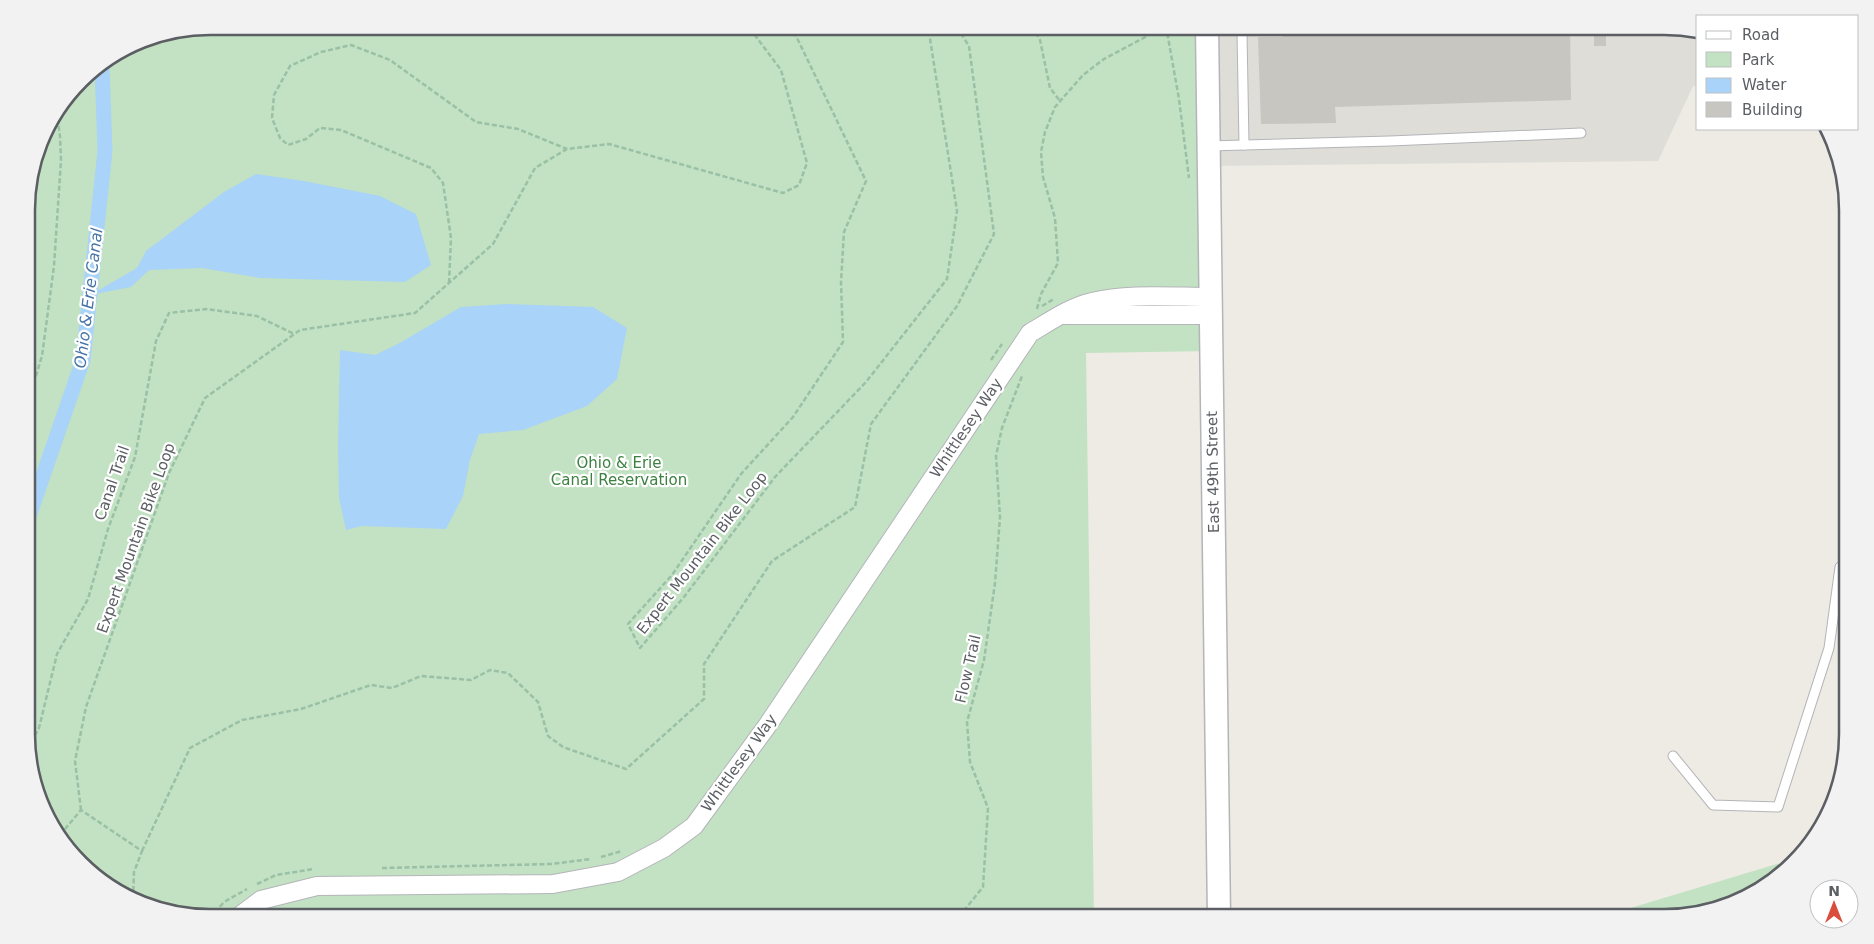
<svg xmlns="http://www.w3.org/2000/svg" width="1874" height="944" viewBox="0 0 1874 944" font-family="'DejaVu Sans',sans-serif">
  <rect width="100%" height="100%" fill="#edebe3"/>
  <path fill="#deddd8" d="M1207,26H1664L1698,34V86H1693L1658,161L1209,166Z"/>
  <g fill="#c2e2c3">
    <path d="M210,26H1206L1211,351L1086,353L1094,918H210L129,899L64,846L28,758L27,198L45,128L89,72L140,40Z"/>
    <path d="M1800,857L1766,887L1723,908L1676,917H1367V913L1624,910Z"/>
  </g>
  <g fill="#a9d3f8">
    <path d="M256,174L304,181L380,196L416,214L431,265L405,282L260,278L202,268L149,270L131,287L90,295L137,268L146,251L224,192Z"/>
    <path d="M507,304L593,307L627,328L617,379L587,406L523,430L479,434L470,460L463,496L446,529L362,526L346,530L339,498L338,445L340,350L375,355L398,344L461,307Z"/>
  </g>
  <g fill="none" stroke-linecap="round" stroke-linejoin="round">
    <path stroke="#a9d3f8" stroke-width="15" d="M27,522L83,360L105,151L102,67"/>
  </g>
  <g fill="#c8c6c0">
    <path d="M1282,26H1570L1571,100L1335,107L1336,123L1261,124L1258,37H1282Z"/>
    <rect x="1594" y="26" width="12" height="20"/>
  </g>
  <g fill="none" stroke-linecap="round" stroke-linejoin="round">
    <g stroke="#b4b5b9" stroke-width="11">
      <g id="service">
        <path d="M1244,145L1242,32L1246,26"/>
        <path d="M1208,146L1390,141L1581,133"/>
        <path d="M1673,756L1713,805L1778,807L1829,648L1840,567L1847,562"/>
      </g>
    </g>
    <g stroke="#b4b5b9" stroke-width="20">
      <g id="minor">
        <path d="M1065,315H1211"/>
        <path d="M237,918L261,900L317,886L553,884L618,872L664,848L694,826L767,726L1030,333C1049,322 1070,307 1092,302C1127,293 1174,297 1210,297"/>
      </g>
    </g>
    <g stroke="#b4b5b9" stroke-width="25">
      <path id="tertiary" d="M1207,26L1219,917"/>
    </g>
    <g stroke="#9ac0a6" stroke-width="2.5" stroke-dasharray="5 2.5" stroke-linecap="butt">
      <path d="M789,26L797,38L866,181L844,232L841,282L843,342L793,417L741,474L672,575L628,624L640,648L684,597L775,477L866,382L947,279L957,211L928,26"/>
      <path d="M1032,26L1040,40L1050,88L1060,101"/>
      <path d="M1166,26L1179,99L1189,178"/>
      <path d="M449,283L451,238L443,183L431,168L341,130L320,128L306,139L288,145L280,138L272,118L274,95L290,66L321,52L351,45L390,60L476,122L518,129L567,149"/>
      <path d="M1042,306L1054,299"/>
      <path d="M1037,309L1041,294L1058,263L1055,218L1043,177L1041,152L1045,132L1055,107L1083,75L1104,59L1166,26"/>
      <path d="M991,360L1002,344"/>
      <path d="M27,405L42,356L54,266L61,160L60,136L57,114"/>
      <path d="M1841,553L1847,457"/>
      <path d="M28,749L39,728L57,654L88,599L108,529L135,457L156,341L169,313L206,309L257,316L294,334"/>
      <path d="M81,810L75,761L86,707L169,473L205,398L300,330L415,313L493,244L535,168L567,149L609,144L783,193L799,185L807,163L781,70L748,26"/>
      <path d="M60,835L81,810L142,851L134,872L133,900"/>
      <path d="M142,851L190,748L242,720L301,709L371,685L392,688L421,676L471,680L490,670L508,673L538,702L548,736L563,747L626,769L704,699V664L772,561L855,507L871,424L957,306L994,234L969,46L956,26"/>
      <path d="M601,857L622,851"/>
      <path d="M382,868L551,864L591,859"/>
      <path d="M257,884L276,875L314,869"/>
      <path d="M210,918L224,902L247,889"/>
      <path d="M890,918L962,913L983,887L988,808L970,762L967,722L984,660L995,583L1000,517L996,456L1002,428L1022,376"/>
    </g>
    <use href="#service" stroke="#fff" stroke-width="9"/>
    <use href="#minor" stroke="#fff" stroke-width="18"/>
    <use href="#tertiary" stroke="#fff" stroke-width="22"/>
  </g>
  <g text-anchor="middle" stroke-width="4.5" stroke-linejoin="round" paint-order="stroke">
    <g font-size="15" fill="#5b5e63" stroke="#fff">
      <text transform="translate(966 428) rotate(-56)" y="5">Whittlesey Way</text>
      <text transform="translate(1213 472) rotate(-91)" y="5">East 49th Street</text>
      <text transform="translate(112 483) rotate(-71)" y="5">Canal Trail</text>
      <text transform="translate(136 538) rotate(-70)" y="5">Expert Mountain Bike Loop</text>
      <text transform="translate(702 553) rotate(-52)" y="5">Expert Mountain Bike Loop</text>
      <text transform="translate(968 669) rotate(-77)" y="5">Flow Trail</text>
      <text transform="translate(739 763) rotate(-54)" y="5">Whittlesey Way</text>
    </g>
    <g font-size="15" fill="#3c8141" stroke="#fff">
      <text x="619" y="468">Ohio &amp; Erie<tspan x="619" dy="17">Canal Reservation</tspan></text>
    </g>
    <g font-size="16" font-style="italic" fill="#4774a8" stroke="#fff">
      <text transform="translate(88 298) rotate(-83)" y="6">Ohio &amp; Erie Canal</text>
    </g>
  </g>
  <path d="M0 0H1874V944H0ZM210 35H1664A175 175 0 0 1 1839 210V734A175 175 0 0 1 1664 909H210A175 175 0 0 1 35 734V210A175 175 0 0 1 210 35Z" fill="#f2f2f3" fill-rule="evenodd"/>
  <path fill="none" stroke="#5b5e63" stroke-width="2.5" d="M210 35H1664A175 175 0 0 1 1839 210V734A175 175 0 0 1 1664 909H210A175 175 0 0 1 35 734V210A175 175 0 0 1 210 35Z"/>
  <rect x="1696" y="15" width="162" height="115" fill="#ffffff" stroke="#bdbfc1"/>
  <rect x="1706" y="31" width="25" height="8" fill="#ffffff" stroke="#bdbfc1"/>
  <text x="1742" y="40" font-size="15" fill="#5b5e63">Road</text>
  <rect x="1706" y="52" width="25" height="15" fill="#c2e2c3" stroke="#bdbfc1"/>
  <text x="1742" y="65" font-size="15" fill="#5b5e63">Park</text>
  <rect x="1706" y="78" width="25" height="15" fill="#a9d3f8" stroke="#bdbfc1"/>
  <text x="1742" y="90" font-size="15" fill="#5b5e63">Water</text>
  <rect x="1706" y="102" width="25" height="15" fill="#c8c6c0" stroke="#bdbfc1"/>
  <text x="1742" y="115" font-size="15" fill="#5b5e63">Building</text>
  <g transform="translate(1834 904)"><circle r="24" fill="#ffffff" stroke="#bdbfc1"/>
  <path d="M0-4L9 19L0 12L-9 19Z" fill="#da4d3c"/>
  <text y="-8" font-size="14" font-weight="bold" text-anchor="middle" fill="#5b5e63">N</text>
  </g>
</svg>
